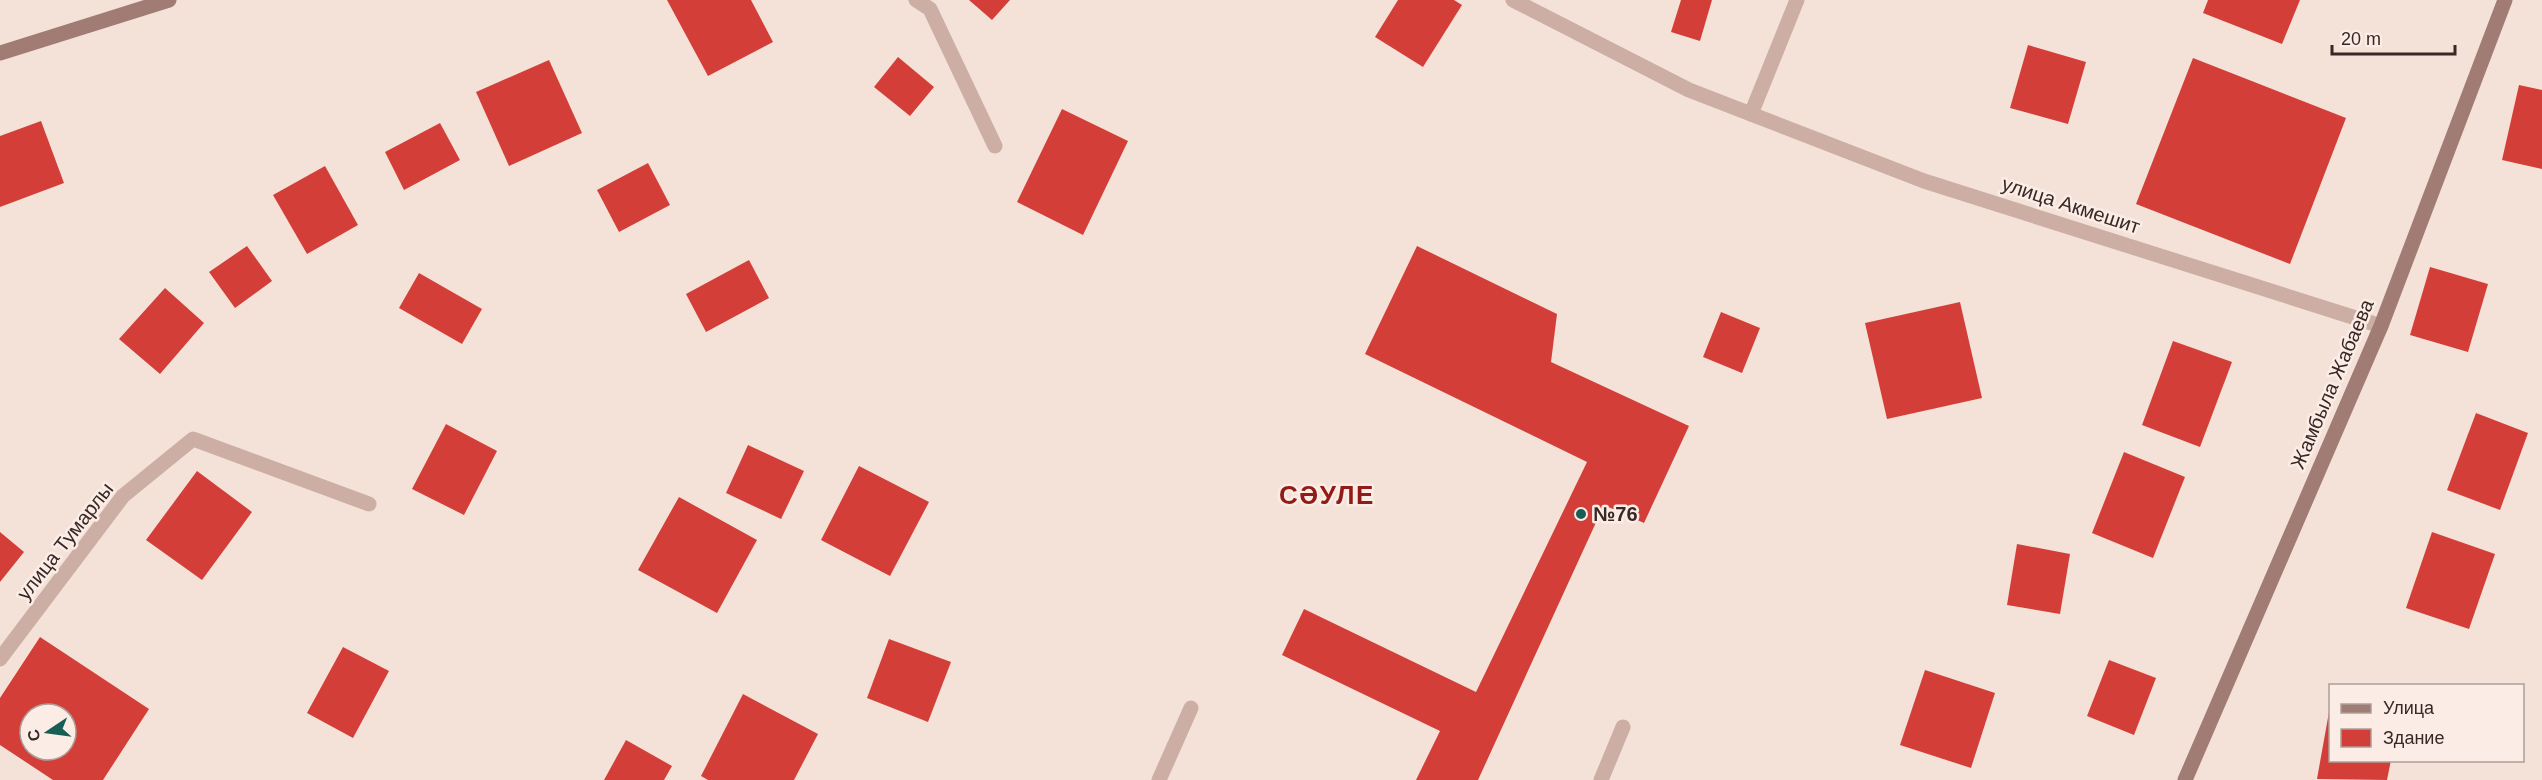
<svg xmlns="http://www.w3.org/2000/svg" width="2542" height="780" viewBox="0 0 2542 780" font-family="Helvetica,sans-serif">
  <rect width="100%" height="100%" fill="#f4e2d9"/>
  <g fill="#d33f38" fill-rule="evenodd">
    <path d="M667,0H751L773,42L708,76Z"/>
    <path d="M969,0H1010L992,20Z"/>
    <path d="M1398,0H1454L1462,5L1423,67L1375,37Z"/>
    <path d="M1681,0H1712L1700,41L1671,32Z"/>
    <path d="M2208,0H2300L2282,44L2203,13Z"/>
    <path d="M2028,45L2086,62L2068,124L2010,108Z"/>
    <path d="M898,57L934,87L910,116L874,87Z"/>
    <path d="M2193,58L2346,118L2290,264L2136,204Z"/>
    <path d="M549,60L582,133L509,166L476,92Z"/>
    <path d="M2519,85L2542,90V169L2502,160Z"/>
    <path d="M1062,109L1128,141L1083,235L1017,202Z"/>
    <path d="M41,121L64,183L0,207V136Z"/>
    <path d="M440,123L460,160L404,190L385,152Z"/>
    <path d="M648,163L670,205L619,232L597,190Z"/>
    <path d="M325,166L358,225L307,254L273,195Z"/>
    <path d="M247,246L272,281L235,308L209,272Z"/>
    <path d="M1417,246L1557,314L1551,362L1689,426L1644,523L1604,505L1478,780H1416L1440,731L1282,655L1304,609L1476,692L1587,462L1365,354Z"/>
    <path d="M749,260L769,298L706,332L686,294Z"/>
    <path d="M2430,267L2488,284L2468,352L2410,335Z"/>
    <path d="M419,273L482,309L462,344L399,308Z"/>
    <path d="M165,288L204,323L160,374L119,339Z"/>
    <path d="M1960,302L1982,398L1887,419L1865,323Z"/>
    <path d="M1721,312L1760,328L1742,373L1703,357Z"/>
    <path d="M2173,341L2232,362L2200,447L2142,425Z"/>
    <path d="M2476,413L2528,433L2500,510L2447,490Z"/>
    <path d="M446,424L497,451L464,515L412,489Z"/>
    <path d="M748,445L804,471L781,519L726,493Z"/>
    <path d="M2124,452L2185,477L2153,558L2092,533Z"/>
    <path d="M859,466L929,502L890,576L821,540Z"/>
    <path d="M197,471L252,512L202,580L146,540Z"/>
    <path d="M679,497L757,540L717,613L638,570Z"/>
    <path d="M0,532L24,552L0,582Z"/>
    <path d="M2432,532L2495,554L2469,629L2406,608Z"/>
    <path d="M2017,544L2070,554L2060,614L2007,605Z"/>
    <path d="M40,637L149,709L103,780H53L0,745V698ZM30,714H66V750H30Z"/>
    <path d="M889,639L951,662L928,722L867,698Z"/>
    <path d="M343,647L389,671L353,738L307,713Z"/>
    <path d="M2109,660L2156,678L2134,735L2087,716Z"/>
    <path d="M1925,670L1995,693L1971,768L1900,745Z"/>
    <path d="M743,694L818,734L794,780H708L701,776Z"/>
    <path d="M2329,712L2330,760H2391L2387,780L2317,779Z"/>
    <path d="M626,740L672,766L664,780H604Z"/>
  </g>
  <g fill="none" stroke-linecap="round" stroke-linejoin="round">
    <g stroke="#cdaea4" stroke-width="15">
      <path d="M916,0L930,9L995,146"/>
      <path d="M1159,780L1191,708"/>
      <path d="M1601,780L1623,727"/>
    </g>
    <g stroke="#cdaea4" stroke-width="15">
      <path d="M1513,0L1689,90L1751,114L1797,0"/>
      <path d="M1751,114L1924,181L2381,326"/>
      <path d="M0,659L123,496L193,439L369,504"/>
    </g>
    <g stroke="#a17c75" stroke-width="15">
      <path d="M0,53L169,0"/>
      <path d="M2185,780L2381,326L2505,0"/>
    </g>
  </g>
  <circle fill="#175e54" stroke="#fbede6" stroke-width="2" cx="1581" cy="514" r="6"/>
  <g text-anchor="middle" stroke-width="5" stroke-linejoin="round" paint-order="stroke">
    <g font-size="20" fill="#382826" stroke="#fbede6">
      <text transform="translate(2071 205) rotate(18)" y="7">улица Акмешит</text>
      <text transform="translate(2332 384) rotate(-67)" y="7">Жамбыла Жабаева</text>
      <text transform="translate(65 541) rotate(-52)" y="7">улица Тумарлы</text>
    </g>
    <g font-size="20" font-weight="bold" fill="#382826" stroke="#fbede6" text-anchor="start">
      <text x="1593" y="521">№76</text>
    </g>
    <g font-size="26" font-weight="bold" letter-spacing="1.5" fill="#901b17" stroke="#fbede6">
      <text x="1327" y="504">СӘУЛЕ</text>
    </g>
  </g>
  <rect x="2329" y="684" width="195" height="78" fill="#fbede6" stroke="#ad9e99" stroke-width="1.5"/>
  <rect x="2341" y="704" width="30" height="9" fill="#a17c75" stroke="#ad9e99" stroke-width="1.5"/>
  <text x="2383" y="714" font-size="18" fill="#382826">Улица</text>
  <rect x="2341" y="729" width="30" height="18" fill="#d33f38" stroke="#ad9e99" stroke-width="1.5"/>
  <text x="2383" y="744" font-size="18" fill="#382826">Здание</text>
  <g transform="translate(48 732) rotate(257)"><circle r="28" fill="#fbede6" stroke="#ad9e99" stroke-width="1.5"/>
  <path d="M0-4.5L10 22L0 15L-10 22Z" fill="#175e54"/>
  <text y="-9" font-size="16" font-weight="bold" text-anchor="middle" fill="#382826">С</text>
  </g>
  <path d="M2332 45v9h123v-9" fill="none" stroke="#382826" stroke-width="3"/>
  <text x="2341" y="45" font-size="18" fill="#382826" stroke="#fbede6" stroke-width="4.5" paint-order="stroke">20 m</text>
</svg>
